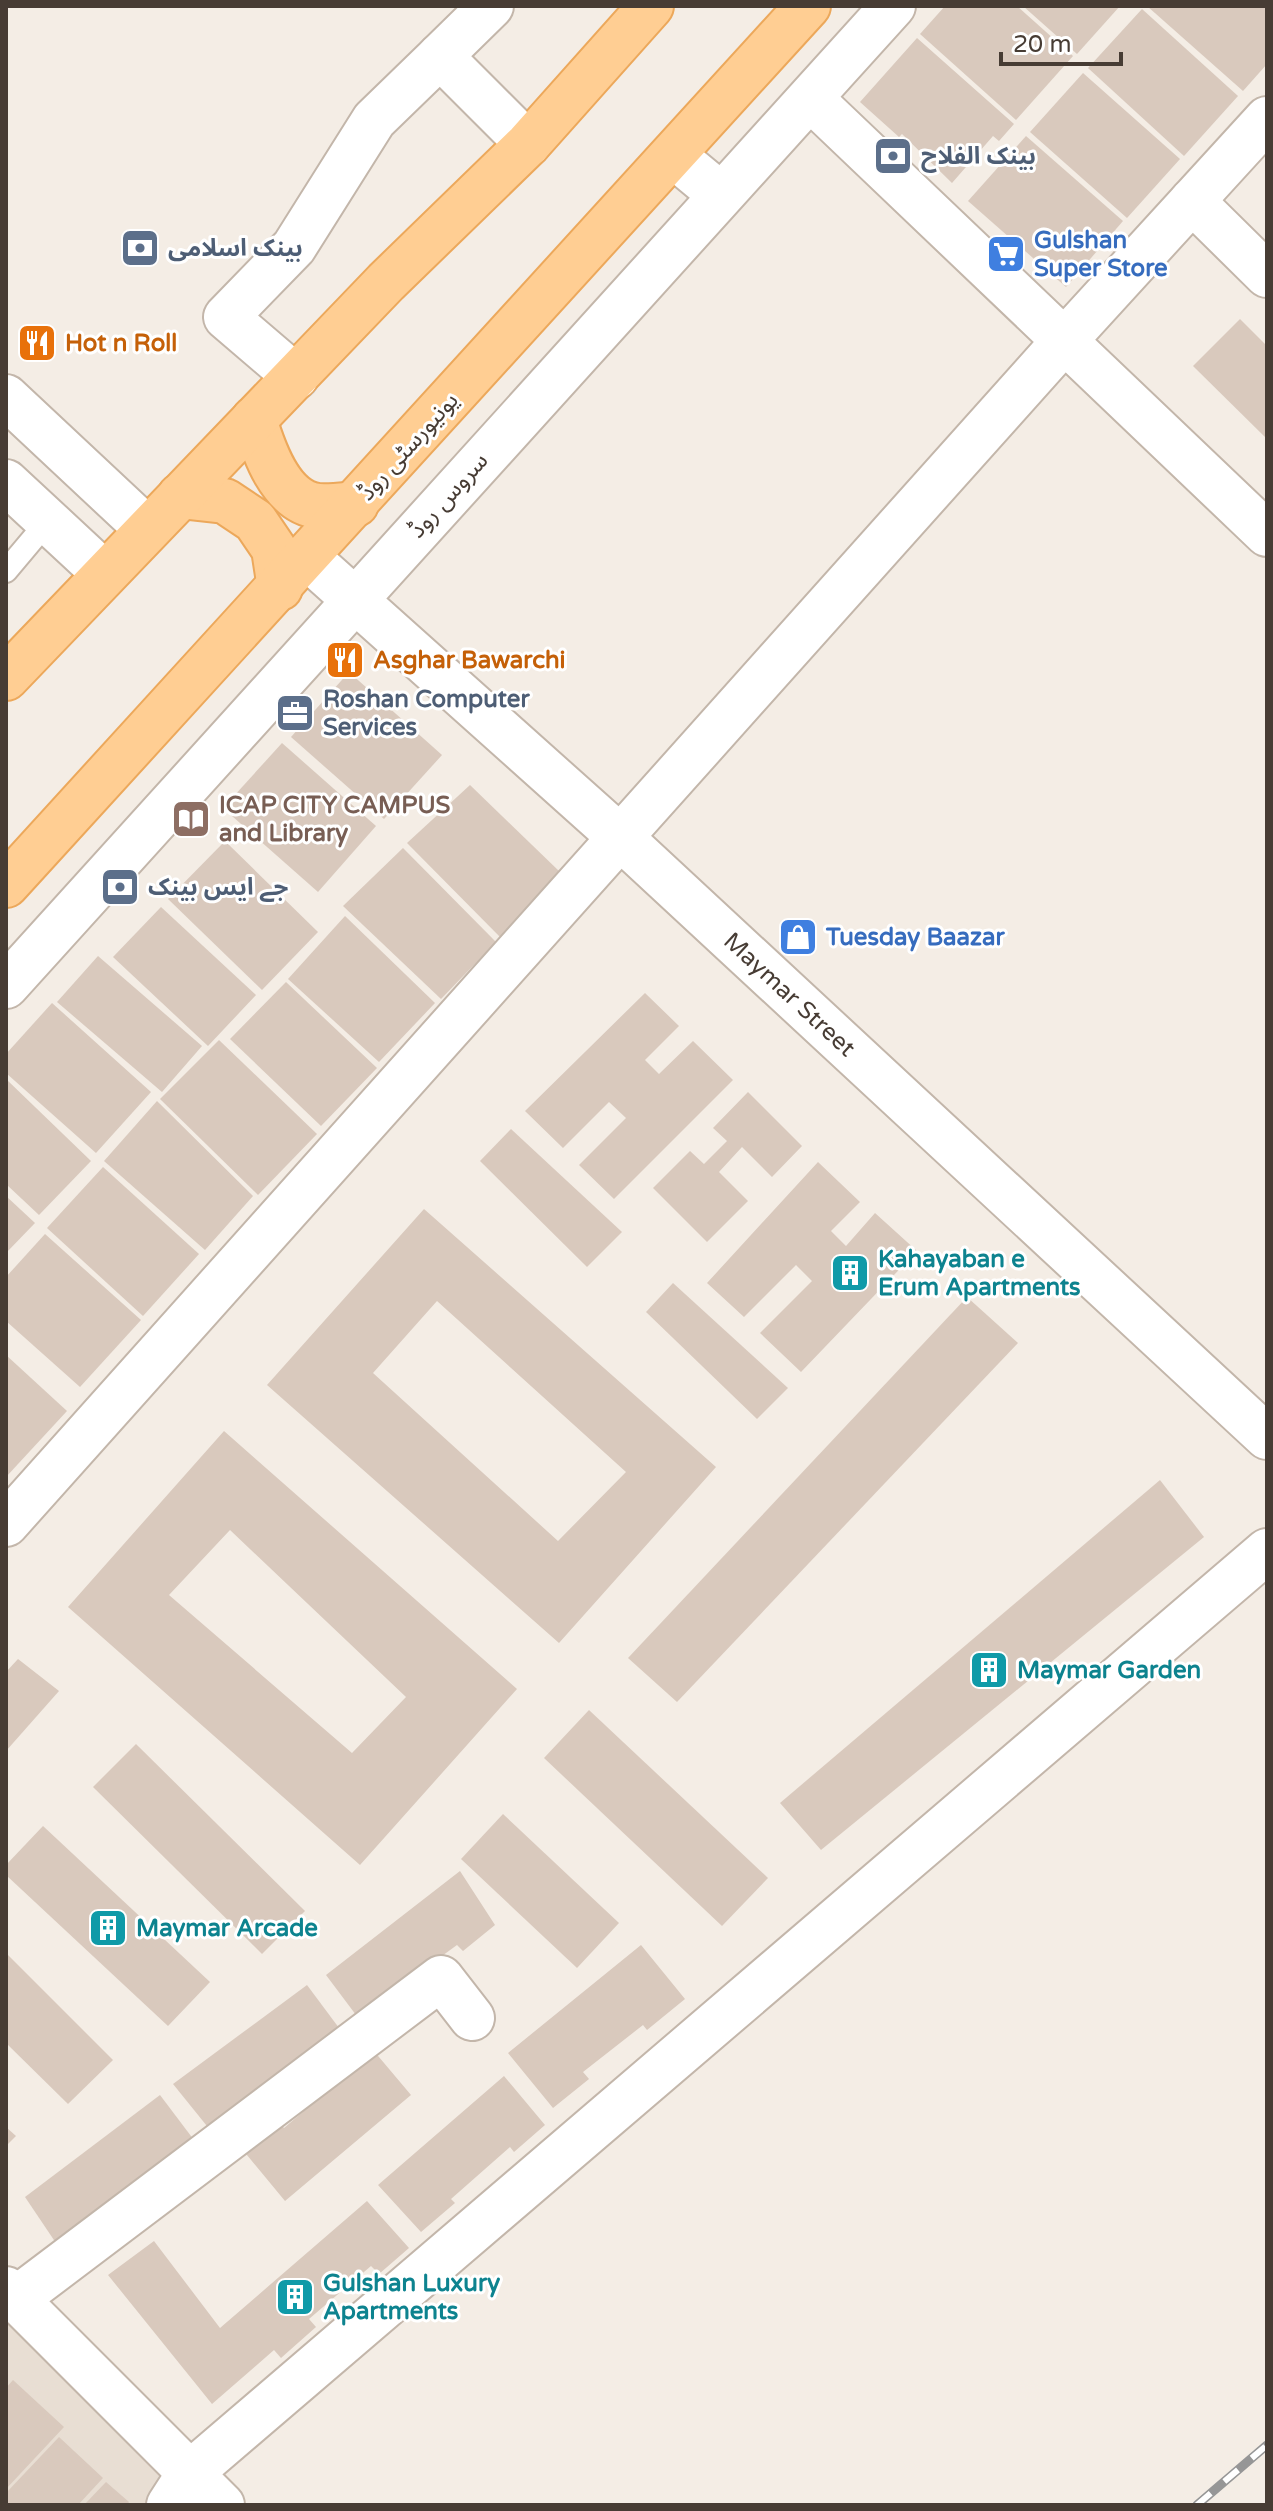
<svg xmlns="http://www.w3.org/2000/svg" width="1273" height="2511" viewBox="0 0 1273 2511" font-family="'Varela Round','Noto Sans Arabic',sans-serif">
  <rect width="100%" height="100%" fill="#f4ede5"/>
  <path fill="#e8ded3" d="M6,2287L244,2505H6Z"/>
  <g fill="#d9c9bd" fill-rule="evenodd">
    <path d="M945,6H1017L1073,56L1016,120L920,34Z"/>
    <path d="M1023,6H1120L1077,54Z"/>
    <path d="M1147,6H1265L1267,64L1243,91Z"/>
    <path d="M1142,9L1238,96L1184,156L1088,68Z"/>
    <path d="M917,38L1014,124L999,141L993,136L952,183L902,134L899,137L860,102Z"/>
    <path d="M1083,73L1180,159L1127,218L1030,132Z"/>
    <path d="M1026,136L1123,221L1066,287L968,201Z"/>
    <path d="M1240,319L1267,346V439L1193,366Z"/>
    <path d="M349,672L442,755L384,819L291,737Z"/>
    <path d="M282,743L376,826L318,892L223,808Z"/>
    <path d="M470,785L560,872L501,938L407,843Z"/>
    <path d="M225,841L318,932L262,990L168,899Z"/>
    <path d="M403,848L496,942L441,999L343,906Z"/>
    <path d="M161,907L256,995L208,1046L113,957Z"/>
    <path d="M345,916L435,1003L379,1062L288,979Z"/>
    <path d="M98,956L202,1046L162,1092L57,1002Z"/>
    <path d="M286,982L377,1068L321,1126L230,1039Z"/>
    <path d="M645,993L679,1026L645,1060L659,1074L693,1041L733,1080L614,1199L579,1165L626,1118L609,1102L563,1148L525,1111Z"/>
    <path d="M52,1003L151,1092L96,1153L6,1073V1054Z"/>
    <path d="M219,1040L317,1134L258,1195L160,1099Z"/>
    <path d="M6,1079L91,1161L39,1215L6,1184Z"/>
    <path d="M748,1092L802,1146L772,1177L742,1147L719,1172L748,1201L707,1242L653,1188L690,1151L704,1164L727,1141L713,1128Z"/>
    <path d="M157,1101L253,1196L205,1250L104,1161Z"/>
    <path d="M511,1129L622,1232L587,1267L480,1161Z"/>
    <path d="M818,1162L860,1202L831,1231L846,1246L875,1213L917,1251L801,1372L760,1333L812,1281L796,1265L744,1317L707,1283Z"/>
    <path d="M103,1167L199,1254L143,1316L47,1228Z"/>
    <path d="M6,1196L35,1223L6,1253Z"/>
    <path d="M424,1209L716,1467L559,1643L267,1385ZM437,1301L626,1472L558,1541L373,1373Z"/>
    <path d="M45,1234L141,1320L80,1387L6,1321V1277Z"/>
    <path d="M673,1283L788,1388L757,1419L646,1312Z"/>
    <path d="M967,1297L1018,1343L677,1702L628,1658Z"/>
    <path d="M6,1355L67,1411L6,1477Z"/>
    <path d="M224,1431L517,1689L360,1865L68,1607ZM230,1530L406,1697L352,1753L169,1595Z"/>
    <path d="M1160,1480L1204,1537L821,1850L780,1803Z"/>
    <path d="M18,1659L59,1691L6,1751V1672Z"/>
    <path d="M589,1710L768,1878L722,1926L544,1758Z"/>
    <path d="M136,1744L305,1911L262,1954L93,1787Z"/>
    <path d="M503,1814L619,1923L577,1968L461,1859Z"/>
    <path d="M43,1826L210,1982L168,2026L6,1875V1865Z"/>
    <path d="M460,1871L495,1925L463,1951L457,1945L391,1993L362,2023L326,1975Z"/>
    <path d="M641,1945L685,1999L647,2030L643,2025L583,2072L589,2079L553,2108L508,2053Z"/>
    <path d="M6,1953L113,2060L68,2104L6,2043Z"/>
    <path d="M307,1985L345,2036L215,2136L173,2084Z"/>
    <path d="M368,2044L411,2095L285,2201L242,2149L277,2120L284,2128L345,2076Z"/>
    <path d="M504,2076L545,2125L514,2152L510,2147L451,2199L455,2203L421,2232L378,2185Z"/>
    <path d="M160,2095L203,2152L62,2252L25,2197Z"/>
    <path d="M6,2127L16,2136L6,2146Z"/>
    <path d="M367,2201L409,2248L379,2274L371,2266L309,2319L316,2327L281,2358L274,2350L212,2404L108,2275L154,2241L220,2328Z"/>
    <path d="M13,2380L64,2427L6,2489V2388Z"/>
    <path d="M59,2437L103,2478L78,2505H6V2493Z"/>
    <path d="M106,2482L129,2502L127,2505H84Z"/>
  </g>
  <g fill="none" stroke-linecap="round" stroke-linejoin="round">
    <g stroke="#c3b6aa" stroke-width="26">
      <path id="lane" d="M6,571L48,521"/>
    </g>
    <g stroke="#c3b6aa" stroke-width="48">
      <g id="street">
        <path d="M491,6L440,56L528,144"/>
        <path d="M811,99L1267,534"/>
        <path d="M674,156L721,195"/>
        <path d="M1192,201L1267,275"/>
        <path d="M296,377L226,317L294,247L374,120L440,56"/>
        <path d="M6,397L147,529"/>
        <path d="M6,482L105,574"/>
        <path id="s1" d="M308,558L622,839L1267,1437"/>
        <path d="M6,986L893,6"/>
        <path d="M6,1524L1066,339L1267,119"/>
        <path d="M6,2289L222,2505"/>
        <path d="M16,2299L441,1978L472,2018"/>
        <path d="M169,2505L189,2474L1267,1551"/>
      </g>
    </g>
    <g stroke="#eca85b" stroke-width="48">
      <g id="primary">
        <path d="M254,419C263,449 280,502 318,506C330,507 344,505 356,504"/>
        <path d="M180,496L225,501L255,521L274,549L280,588"/>
        <path d="M6,678L386,282L528,144L651,6"/>
        <path d="M6,885L808,6"/>
      </g>
    </g>
    <use href="#lane" stroke="#fff" stroke-width="22"/>
    <use href="#street" stroke="#fff" stroke-width="44"/>
    <use href="#primary" stroke="#ffce93" stroke-width="44"/>
    <g stroke="#969696" stroke-width="9">
      <path id="rail" d="M1197,2505L1267,2445"/>
    </g>
    <use href="#rail" stroke="#fff" stroke-width="6" stroke-dasharray="18" stroke-linecap="butt"/>
  </g>
  <defs>
    <g id="bank-square" transform="scale(2)"><rect x="-9" y="-9" width="18" height="18" rx="4" fill="#5c6f8a" stroke="#fff"/><path d="M-6-4H6V4H-6ZM0-2.3a2.3 2.3 0 1 0 0 4.6a2.3 2.3 0 1 0 0-4.6Z" fill="#fff"/></g>
    <g id="supermarket-square" transform="scale(2)"><rect x="-9" y="-9" width="18" height="18" rx="4" fill="#3f7fe0" stroke="#fff"/><path d="M-6-5.5h2.5l.6 2H6L4.5 2H-2.5L-4.4-4H-6ZM-1.5 3.2a1.3 1.3 0 1 0 .1 0ZM3 3.2a1.3 1.3 0 1 0 .1 0Z" fill="#fff"/></g>
    <g id="restaurant-square" transform="scale(2)"><rect x="-9" y="-9" width="18" height="18" rx="4" fill="#e8710a" stroke="#fff"/><path d="M-5-6h1v4h1v-4h1v4h1v-4h1v5L-1.5 .5V6h-2V.5L-5-1ZM5-6V6H3V1.5H1.5Q1.5-4 5-6Z" fill="#fff"/></g>
    <g id="office-square" transform="scale(2)"><rect x="-9" y="-9" width="18" height="18" rx="4" fill="#5c6f8a" stroke="#fff"/><path d="M-6-3h4V-5.5h4V-3h4V5H-6ZM-1-4.5V-3h2v-1.5ZM-6 0V1H6V0Z" fill="#fff"/></g>
    <g id="library-square" transform="scale(2)"><rect x="-9" y="-9" width="18" height="18" rx="4" fill="#8d6e63" stroke="#fff"/><path d="M-6-4Q-3-5.5-.7-3.5V5Q-3 3-6 4ZM6-4Q3-5.5 .7-3.5V5Q3 3 6 4Z" fill="#fff"/></g>
    <g id="shop-square" transform="scale(2)"><rect x="-9" y="-9" width="18" height="18" rx="4" fill="#3f7fe0" stroke="#fff"/><path d="M-5-2.5h2.3a2.7 3.5 0 0 1 5.4 0H5L5.5 6h-11ZM-1.5-2.5h3a1.5 2.3 0 0 0-3 0Z" fill="#fff"/></g>
    <g id="building-square" transform="scale(2)"><rect x="-9" y="-9" width="18" height="18" rx="4" fill="#0f9aa8" stroke="#fff"/><path d="M-4-6H4V6H1V3H-1V6H-4ZM-2.5-4.3h1.7v1.8h-1.7ZM.8-4.3h1.7v1.8H.8ZM-2.5-1h1.7V.8h-1.7ZM.8-1h1.7V.8H.8Z" fill="#fff"/></g>
  </defs>
  <g fill-rule="evenodd">
    <use href="#bank-square" x="893" y="156"/>
    <use href="#bank-square" x="140" y="248"/>
    <use href="#supermarket-square" x="1006" y="254"/>
    <use href="#restaurant-square" x="37" y="343"/>
    <use href="#restaurant-square" x="345" y="660"/>
    <use href="#office-square" x="295" y="713"/>
    <use href="#library-square" x="191" y="819"/>
    <use href="#bank-square" x="120" y="887"/>
    <use href="#shop-square" x="798" y="937"/>
    <use href="#building-square" x="850" y="1273"/>
    <use href="#building-square" x="989" y="1670"/>
    <use href="#building-square" x="108" y="1928"/>
    <use href="#building-square" x="295" y="2297"/>
  </g>
  <g text-anchor="middle" stroke-width="6" stroke-linejoin="round" paint-order="stroke">
    <g font-size="24" font-weight="bold" fill="#4e5e75" stroke="#fff" text-anchor="start">
      <text x="921" y="164">بینک الفلاح</text>
      <text x="168" y="256">بینک اسلامی</text>
      <text x="323" y="707">Roshan Computer<tspan x="323" dy="28">Services</tspan></text>
      <text x="148" y="895">جے ایس بینک</text>
    </g>
    <g font-size="24" font-weight="bold" fill="#366cbe" stroke="#fff" text-anchor="start">
      <text x="1034" y="248">Gulshan<tspan x="1034" dy="28">Super Store</tspan></text>
      <text x="826" y="945">Tuesday Baazar</text>
    </g>
    <g font-size="24" font-weight="bold" fill="#c56008" stroke="#fff" text-anchor="start">
      <text x="65" y="351">Hot n Roll</text>
      <text x="373" y="668">Asghar Bawarchi</text>
    </g>
    <g font-size="24" fill="#473c34" stroke="#fff">
      <text transform="translate(408 446) rotate(-48)" y="8">یونیورسٹی روڈ</text>
      <text transform="translate(448 495) rotate(-48)" y="8">سروس روڈ</text>
      <text dy="8" stroke="none"><textPath href="#s1" startOffset="650">Maymar Street</textPath></text>
    </g>
    <g font-size="24" font-weight="bold" fill="#785e54" stroke="#fff" text-anchor="start">
      <text x="219" y="813">ICAP CITY CAMPUS<tspan x="219" dy="28">and Library</tspan></text>
    </g>
    <g font-size="24" font-weight="bold" fill="#0d838f" stroke="#fff" text-anchor="start">
      <text x="878" y="1267">Kahayaban e<tspan x="878" dy="28">Erum Apartments</tspan></text>
      <text x="1017" y="1678">Maymar Garden</text>
      <text x="136" y="1936">Maymar Arcade</text>
      <text x="323" y="2291">Gulshan Luxury<tspan x="323" dy="28">Apartments</tspan></text>
    </g>
  </g>
  <rect width="1273" height="2511" fill="none" stroke="#473c34" stroke-width="16"/>
  <path d="M1001 52v12h120v-12" fill="none" stroke="#473c34" stroke-width="4"/>
  <text x="1013" y="52" font-size="24" fill="#473c34" stroke="#ffffff" stroke-width="6" paint-order="stroke">20 m</text>
</svg>
